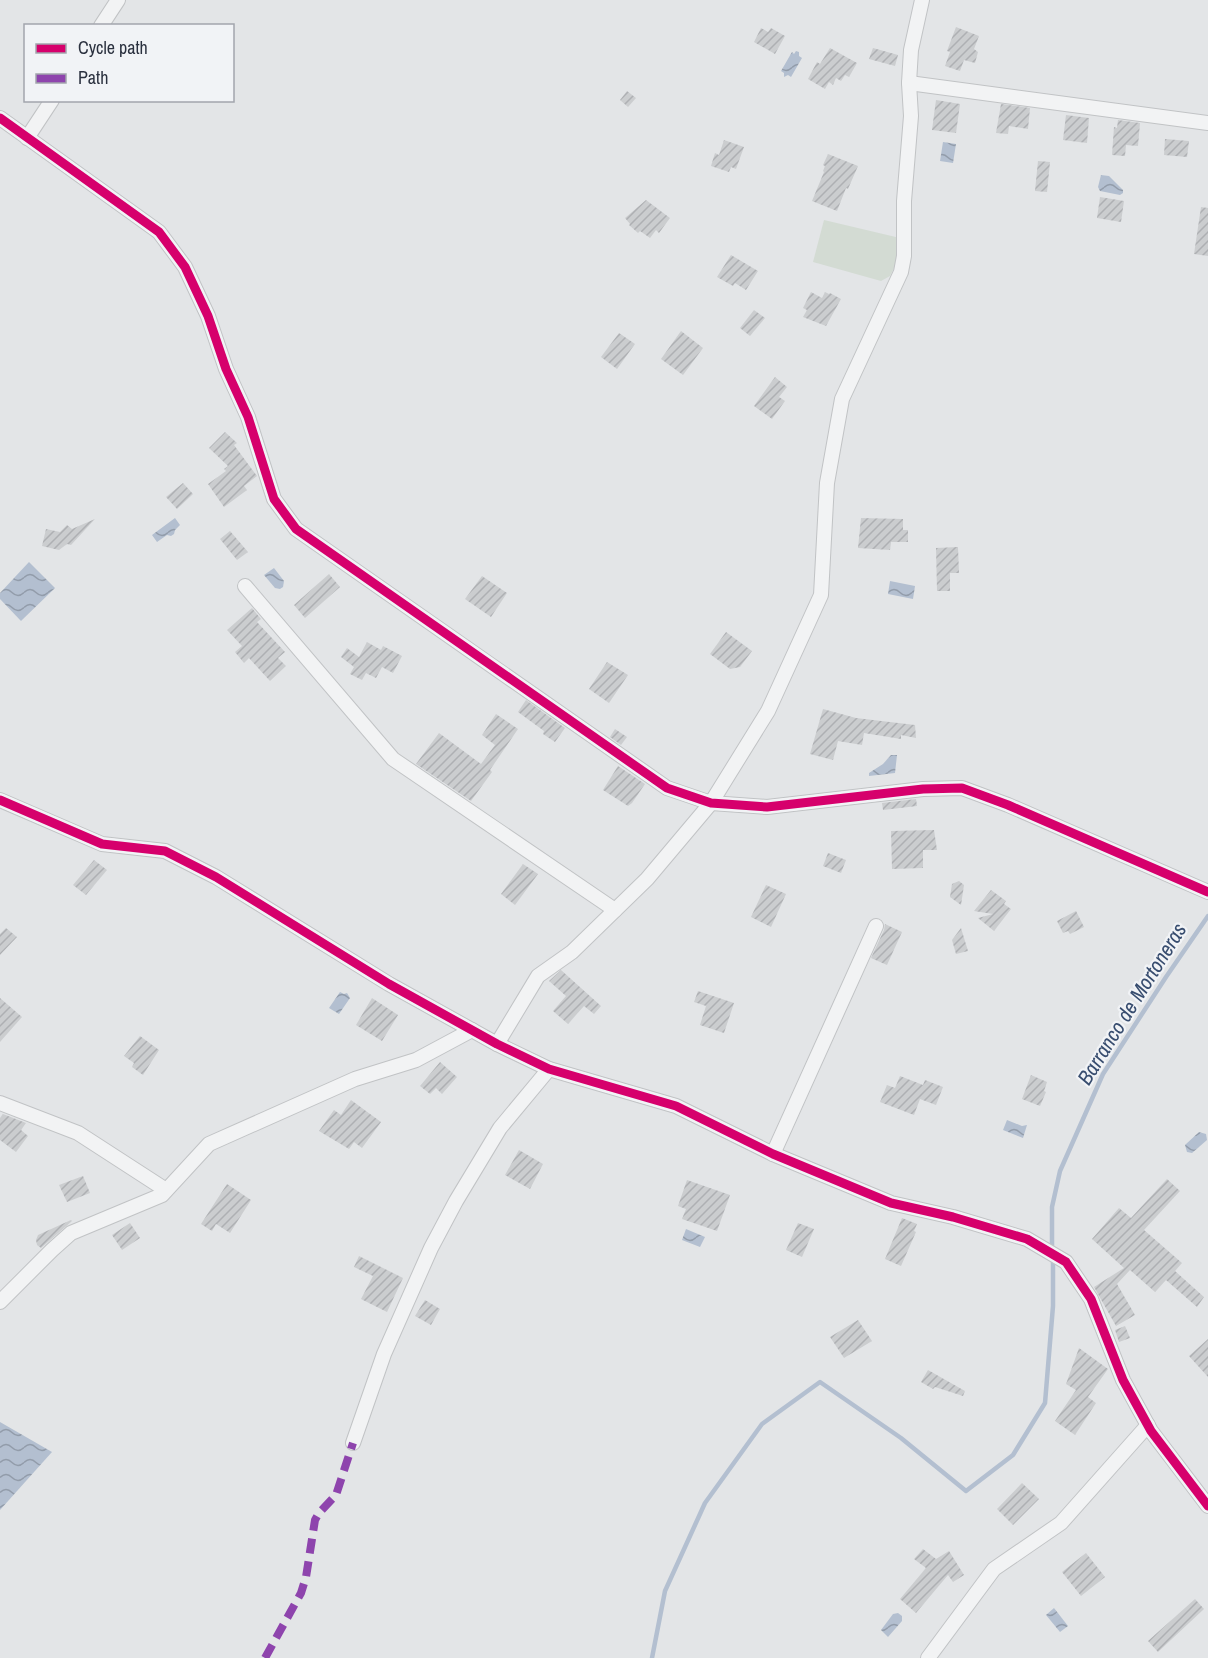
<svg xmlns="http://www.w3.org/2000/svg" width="1208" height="1658" viewBox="0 0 1208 1658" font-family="'Archivo Narrow',sans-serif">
  <defs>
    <pattern id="water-waves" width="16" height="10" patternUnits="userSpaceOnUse" patternTransform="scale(1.5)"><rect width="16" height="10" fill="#b3bfd0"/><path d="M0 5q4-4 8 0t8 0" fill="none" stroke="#929caa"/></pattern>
    <pattern id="building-hatch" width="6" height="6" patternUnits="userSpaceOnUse" patternTransform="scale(1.5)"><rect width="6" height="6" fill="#cbcdcf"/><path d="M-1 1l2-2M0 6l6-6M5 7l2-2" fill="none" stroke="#aeb0b3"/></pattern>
  </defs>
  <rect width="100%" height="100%" fill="#e3e5e7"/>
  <path fill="#d3dbd3" d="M824,220L900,238L897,262L890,276L881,281L813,262Z"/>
  <g fill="url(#water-waves)">
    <path d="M796,51L799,52V56L802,58L791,77L788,75L784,77V73L781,71L792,52L794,54Z"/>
    <path d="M943,142L956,144L953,163L940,161Z"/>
    <path d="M1101,175L1109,176L1123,190V193L1120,195L1100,191L1098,187Z"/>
    <path d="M175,518L180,525L175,530L174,534L171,536L167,535L157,542L152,535Z"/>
    <path d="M29,562L55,588L21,621L0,599V593Z"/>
    <path d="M274,568L284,581L283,587L280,589L275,588L264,575Z"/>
    <path d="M890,581L915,586L913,599L888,594Z"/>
    <path d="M891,755H897L895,773L869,776V773L883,764Z"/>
    <path d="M340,992L344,994L347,993L350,998L339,1014L329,1008Z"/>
    <path d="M1007,1120L1022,1126L1027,1125L1023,1138L1003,1130Z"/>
    <path d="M1199,1132L1206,1134L1207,1140L1192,1153L1187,1152L1185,1145Z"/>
    <path d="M686,1229L705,1237L700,1247L682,1240Z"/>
    <path d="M0,1422L52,1452L0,1510Z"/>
    <path d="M1054,1608L1068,1626L1060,1632L1046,1615Z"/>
    <path d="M898,1613L902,1616V1621L888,1637L881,1630L893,1614Z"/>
  </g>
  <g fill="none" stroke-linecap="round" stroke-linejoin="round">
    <g stroke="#b3bfd0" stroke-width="4.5">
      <path d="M1052,1250V1207L1060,1171L1103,1074L1166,977L1208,916"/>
      <path d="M652,1658L665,1591L705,1503L762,1424L820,1382L901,1438L966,1491L1013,1455L1045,1403L1053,1306V1258"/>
    </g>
  </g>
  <g fill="url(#building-hatch)">
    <path d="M956,27L979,36L974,49L978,52L975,63L964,60L960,71L945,66L950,52L947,51Z"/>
    <path d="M761,28L768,32L771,28L785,36L775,54L754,42Z"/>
    <path d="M830,48L857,63L849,77L845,75L841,81L836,78L833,85L829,82L825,89L808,79L817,62L820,64Z"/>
    <path d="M873,48L898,55L895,66L869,59Z"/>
    <path d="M627,91L636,98L628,107L620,100Z"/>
    <path d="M936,100L960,104L956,133L932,130Z"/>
    <path d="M1001,104L1030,108L1028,129L1009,126L1008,134L996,133Z"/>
    <path d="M1066,115L1089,118L1087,143L1063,140Z"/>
    <path d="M1118,120L1140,123L1138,146L1126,145L1125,156L1112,155L1114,127L1117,128Z"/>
    <path d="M1165,139L1189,141L1187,157L1164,155Z"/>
    <path d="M724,140L744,147L736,169L731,167L729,172L711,166L715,153L719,155Z"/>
    <path d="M828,154L858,166L848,189L846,188L837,211L812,201L824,172L823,171L825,166L823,165Z"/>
    <path d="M1038,161L1050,162L1047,192L1035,191Z"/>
    <path d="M1100,197L1124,201L1121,222L1097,218Z"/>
    <path d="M646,200L670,218L659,233L656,230L650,238L640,231L638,233L629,225L630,224L625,218Z"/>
    <path d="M1201,207L1208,208V256L1194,254Z"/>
    <path d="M731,255L758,271L746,290L735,283L733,286L717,277Z"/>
    <path d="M811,292L822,298L825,292L829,294L830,293L841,299L826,326L803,317L807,310L803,308Z"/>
    <path d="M754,310L765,318L750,336L740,328Z"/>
    <path d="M681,331L703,348L683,375L661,359Z"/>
    <path d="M619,333L635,344L617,369L601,357Z"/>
    <path d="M775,377L787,387L779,397L785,401L772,419L754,406Z"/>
    <path d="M225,432L237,443L234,445L257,476L244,486L247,490L224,507L208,484L226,471L224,469L228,466L209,448Z"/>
    <path d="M183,483L193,494L177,509L166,497Z"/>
    <path d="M861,518L903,519V530H908V542H891L890,550L858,548Z"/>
    <path d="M95,519L71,545L67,544L59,550L42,546L46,529L60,532L67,525L72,529Z"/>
    <path d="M230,531L248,552L237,560L220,539Z"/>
    <path d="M958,547L959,573H950V591H937L936,548Z"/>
    <path d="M329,574L340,587L305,618L294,605Z"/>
    <path d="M482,576L507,593L491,617L465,599Z"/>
    <path d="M252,608L261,619L257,622L285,652L278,658L286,666L270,681L249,658L244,663L235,652L242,646L227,630Z"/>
    <path d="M726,632L752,651L740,667L730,669L710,654Z"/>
    <path d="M367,642L381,650L383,646L402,656L393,673L382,667L376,678L366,673L362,680L350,674L354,667L341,657L347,648L359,657Z"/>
    <path d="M607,662L628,675L609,703L589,689Z"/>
    <path d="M526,700L565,728L555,742L543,734L544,731L518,712Z"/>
    <path d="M823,709L856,718L915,725L916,738L901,735V739L864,733L862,745L838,741L833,760L810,754Z"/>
    <path d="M496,714L518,729L490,770L492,772L471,801L416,764L439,733L481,764L495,745L482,735Z"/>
    <path d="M615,729L627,737L621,745L610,737Z"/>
    <path d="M618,766L645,784L632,803L628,806L603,790Z"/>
    <path d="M916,799L917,806L883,810L882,803Z"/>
    <path d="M934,830L937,850H923V868L892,869L891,831Z"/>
    <path d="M828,853L846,860L841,873L823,866Z"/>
    <path d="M94,860L107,870L86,895L73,885Z"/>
    <path d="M523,864L538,874L515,905L501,894Z"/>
    <path d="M959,881L964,885L961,905L950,897L952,884Z"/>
    <path d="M766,885L786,894L771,927L751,917Z"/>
    <path d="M991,890L1006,901L1004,904L1011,909L994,931L978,918L993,914L974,911Z"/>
    <path d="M1076,911L1084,927L1070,934L1068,931L1063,933L1057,921Z"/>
    <path d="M885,924L902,932L887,965L871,958L884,930Z"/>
    <path d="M6,928L17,937L0,955V934Z"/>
    <path d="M961,928L968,951L956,954L952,940Z"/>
    <path d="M561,970L601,1006L594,1014L584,1006L568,1024L553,1011L566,996L549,981Z"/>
    <path d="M698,991L734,1003L724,1033L700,1025L706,1006L694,1002Z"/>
    <path d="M0,998L22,1017L0,1042Z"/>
    <path d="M372,998L398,1015L382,1041L356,1025Z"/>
    <path d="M140,1036L159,1050L143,1075L132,1067L134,1063L124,1056Z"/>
    <path d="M440,1062L457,1077L442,1094L436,1088L430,1094L420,1086Z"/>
    <path d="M1031,1075L1047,1082L1044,1091L1046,1092L1040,1106L1022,1099Z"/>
    <path d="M900,1076L923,1085L925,1080L943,1087L936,1105L920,1099L914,1115L880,1102L887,1085L895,1088Z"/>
    <path d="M351,1100L381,1122L362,1148L354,1142L349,1149L319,1131L334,1110L341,1115Z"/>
    <path d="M3,1114L26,1123L21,1130L28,1136L16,1152L0,1140V1118Z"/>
    <path d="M519,1150L543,1164L530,1189L505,1175Z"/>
    <path d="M83,1176L90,1193L67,1202L59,1185Z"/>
    <path d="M1167,1179L1180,1191L1144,1230L1182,1263L1175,1271L1204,1297L1197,1307L1166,1280L1155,1292L1130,1270L1117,1284L1135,1315L1116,1326L1094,1287L1124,1268L1092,1239L1119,1208L1131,1218Z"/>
    <path d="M687,1180L730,1195L717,1231L682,1219L686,1209L678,1206Z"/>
    <path d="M227,1184L251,1200L230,1233L216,1224L212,1231L201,1224Z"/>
    <path d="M902,1218L917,1224L914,1231L916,1232L901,1266L885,1259Z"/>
    <path d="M71,1220L72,1221L41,1248L37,1245L36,1240L38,1235Z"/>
    <path d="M130,1223L140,1238L122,1250L112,1235Z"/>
    <path d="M798,1223L814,1229L802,1257L786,1250Z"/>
    <path d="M359,1256L403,1278L387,1312L361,1299L373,1276L354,1267Z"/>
    <path d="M425,1300L440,1309L431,1325L415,1316Z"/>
    <path d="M858,1320L872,1341L844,1358L830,1337Z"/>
    <path d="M1125,1326L1130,1338L1119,1342L1115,1330Z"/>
    <path d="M1208,1339V1377L1189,1356Z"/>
    <path d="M1079,1348L1108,1369L1088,1397L1096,1403L1075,1435L1055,1421L1076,1390L1066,1384Z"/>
    <path d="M928,1370L965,1391L963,1396L935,1387L933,1389L921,1382Z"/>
    <path d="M1022,1483L1039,1499L1013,1525L997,1509Z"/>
    <path d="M923,1549L936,1559L949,1551L964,1575L953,1582L948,1575L916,1613L900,1599L926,1568L914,1559Z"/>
    <path d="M1086,1553L1105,1577L1081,1596L1062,1572Z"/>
    <path d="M1195,1599L1204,1609L1158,1652L1148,1641Z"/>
  </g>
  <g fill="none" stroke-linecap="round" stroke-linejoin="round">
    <g stroke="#c1c3c5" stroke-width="16">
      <g id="minor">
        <path d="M101,26L118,0"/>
        <path d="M909,83L1208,123"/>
        <path d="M0,118L159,232L185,267L208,316L226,369L248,417L274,499L296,529L667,788L711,803L767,807L923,789L962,788L1008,805L1208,892"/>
        <path d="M27,138L52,100"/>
        <path d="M245,586L393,759L615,910"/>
        <path d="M0,800L102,844L165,851L216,877L389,984L497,1044L549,1069L676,1106L773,1154L891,1203L953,1217L1027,1239L1066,1262L1091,1299L1123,1380L1151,1431L1208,1506"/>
        <path d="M497,1044L538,976L572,952L647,879L711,803L768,711L821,595L827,483L842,399L901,272L904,256V201L911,116L909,83L911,50L922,0"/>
        <path d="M0,1103L78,1133L166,1190"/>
        <path d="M773,1154L876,926"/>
        <path d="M0,1302L52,1250L71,1233L162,1195L209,1144L355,1079L416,1060L472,1030"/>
        <path d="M353,1443L384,1354L431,1248L456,1201L500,1128L549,1069"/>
        <path d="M928,1658L994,1569L1061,1523L1148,1425"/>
      </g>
    </g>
    <use href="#minor" stroke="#f2f3f4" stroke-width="14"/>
    <path stroke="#8e44ad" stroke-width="8" stroke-dasharray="15 8" stroke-linecap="butt" d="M265,1658L301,1593L306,1577L315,1520L319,1513L336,1495L353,1443"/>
    <g stroke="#f1f3f6" stroke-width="13">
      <g id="cycleway">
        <path d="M0,118L159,232L185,267L208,316L226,369L248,417L274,499L296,529L667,788L711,803L767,807L923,789L962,788L1008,805L1208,892"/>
        <path d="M0,800L102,844L165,851L216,877L389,984L497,1044L549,1069L676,1106L773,1154L891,1203L953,1217L1027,1239L1066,1262L1091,1299L1123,1380L1151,1431L1208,1506"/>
      </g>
    </g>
    <use href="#cycleway" stroke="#d6006c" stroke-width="9"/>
  </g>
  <g text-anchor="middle" stroke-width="4.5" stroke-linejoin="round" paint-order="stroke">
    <g font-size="21" font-style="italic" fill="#384d6f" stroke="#f1f3f6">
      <text transform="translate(1132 1004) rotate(-58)" y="7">Barranco de Mortoneras</text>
    </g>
  </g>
  <rect x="24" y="24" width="210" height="78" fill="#f1f3f6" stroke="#a2a5ad" stroke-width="1.5"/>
  <rect x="36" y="44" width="30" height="9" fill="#d6006c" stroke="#a2a5ad" stroke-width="1.5"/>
  <text x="78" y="54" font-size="18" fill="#2b313f">Cycle path</text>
  <rect x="36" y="74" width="30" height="9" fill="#8e44ad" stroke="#a2a5ad" stroke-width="1.5"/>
  <text x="78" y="84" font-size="18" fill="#2b313f">Path</text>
</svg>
